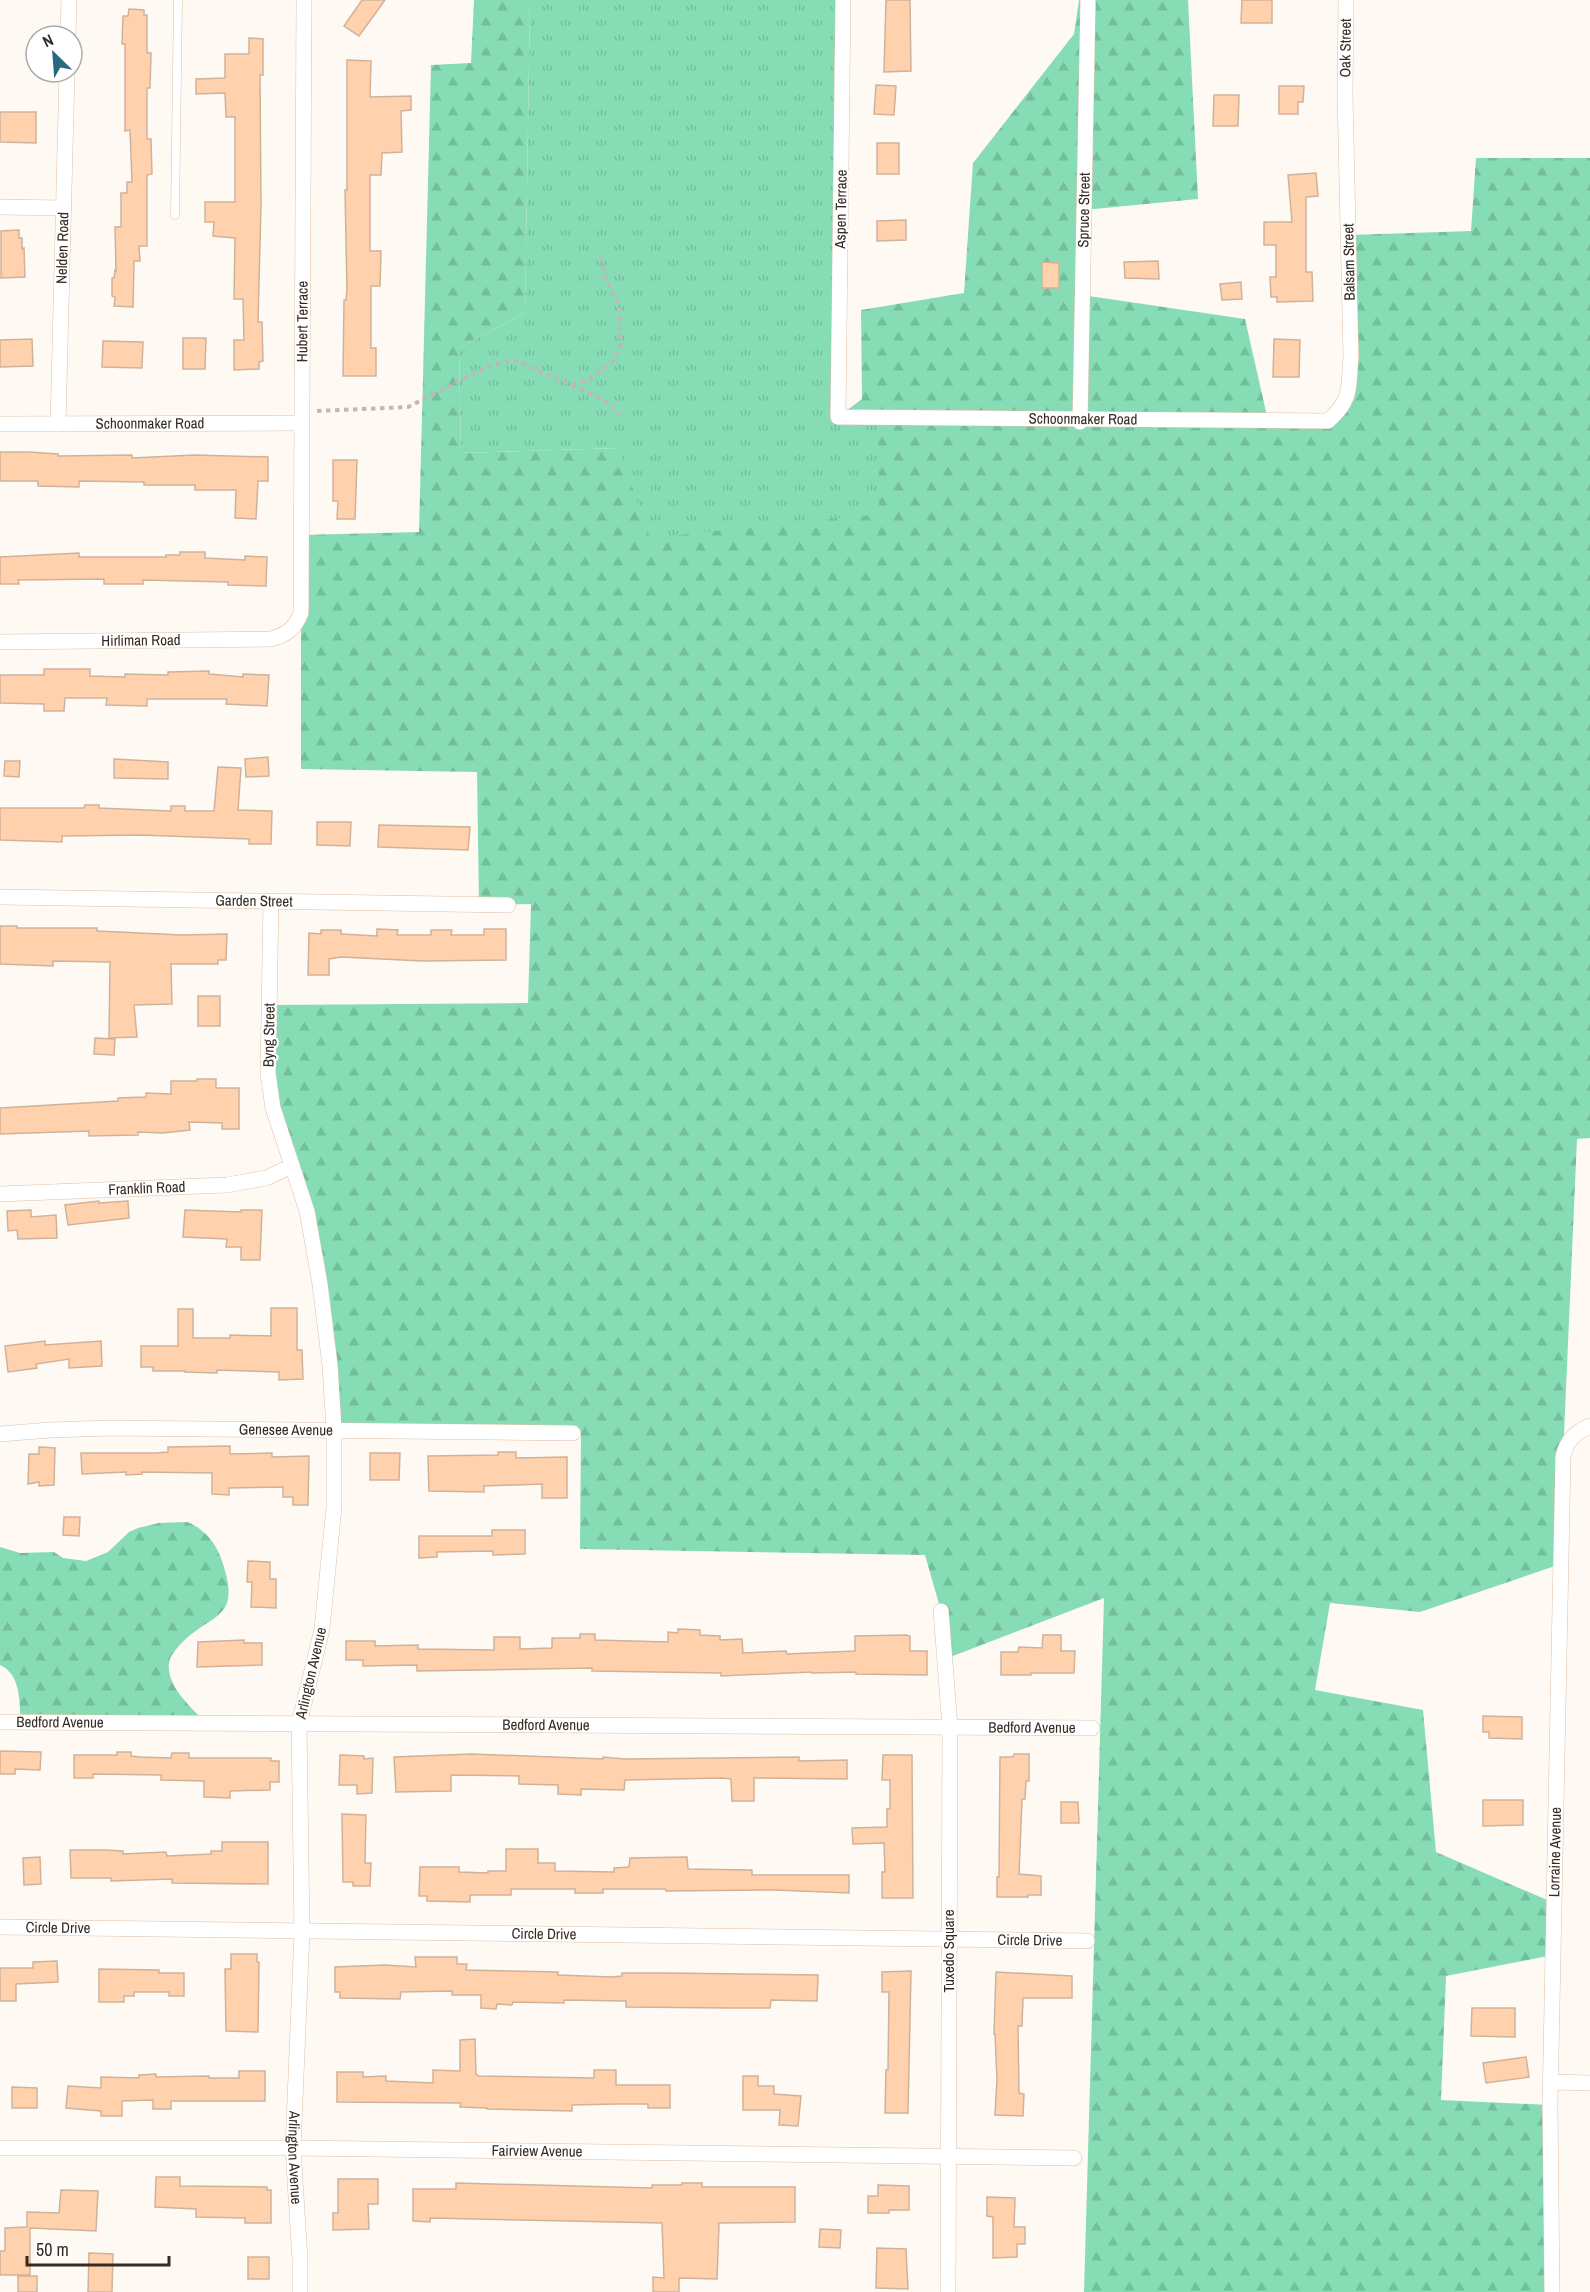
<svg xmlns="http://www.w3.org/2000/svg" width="1590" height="2292" viewBox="0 0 1590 2292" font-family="'Archivo Narrow',sans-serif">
  <defs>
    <pattern id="forest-firs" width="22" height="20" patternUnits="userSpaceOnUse" patternTransform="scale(1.5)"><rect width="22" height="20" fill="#86ddb5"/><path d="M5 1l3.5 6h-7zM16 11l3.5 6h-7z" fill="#74be9b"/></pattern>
    <pattern id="park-tufts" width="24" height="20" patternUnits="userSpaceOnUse" patternTransform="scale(1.5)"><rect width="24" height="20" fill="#86ddb5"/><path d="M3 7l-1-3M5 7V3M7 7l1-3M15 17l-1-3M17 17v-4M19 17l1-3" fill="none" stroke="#74be9b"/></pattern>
  </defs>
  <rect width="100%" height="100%" fill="#fff9f4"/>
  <g fill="url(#forest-firs)">
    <path d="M474,0H530L525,313L459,348L461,453L619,448L838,417L862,399L861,310L964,293L973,163L1074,34L1079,0H1188L1198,199L1084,210L1082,295L1245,319L1269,425L1316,426L1347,399L1349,235L1471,231L1476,158H1590V1138L1577,1139L1563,1457L1561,1564L1420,1612L1330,1603L1315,1690L1423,1710L1436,1852L1554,1903L1553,1955L1446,1976L1441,2100L1550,2105L1552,2292H1084L1104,1598L945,1659L941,1611L925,1555L580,1549L581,1432L334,1429L320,1284L273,1108L269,1005L528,1003L531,904L479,905L477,772L301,769V535L419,532L431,65L471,63Z"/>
    <path d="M187,1522C205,1529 216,1543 222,1561C243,1623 210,1611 178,1647C174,1652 170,1656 169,1663C166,1687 192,1708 207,1724L21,1723C19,1704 22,1675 0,1665V1547L20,1553L54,1552L63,1558L86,1561L108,1552L129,1532L138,1528L159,1523Z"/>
  </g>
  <path fill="url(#park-tufts)" d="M530,0H843L838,417L878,418L879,514L650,538L619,448L461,453L459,348L525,313Z"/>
  <g fill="#ffd2ad" stroke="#d0b29b" stroke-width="1.5">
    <path d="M362,0H385L359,36L344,26Z"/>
    <path d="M886,0H910L911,71L884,72Z"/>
    <path d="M1242,0H1272V23H1241Z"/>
    <path d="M129,9L144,10V15H147V53H151L150,88H147V139H151L152,174L147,175V246H139L140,261H134L133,307L114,306L115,297L112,296V278H114L115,270L116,271L115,227H121V193H127V182H132L130,130L125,131V44H122L123,16H128Z"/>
    <path d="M249,38L263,39V75H260L261,205L258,322H262L263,361L259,362V369L234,370V340H244L243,299H234L235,238L213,236L214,222H205V202H235V117H226L225,93L196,94V79L225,78V54H249Z"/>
    <path d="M347,60L371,61L370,97L411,96V110L401,111L402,152L382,153L381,175H370V251H381L380,286H371V348H376V376H343L344,300H346L347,290L345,190H347Z"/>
    <path d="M876,85L896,86L894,115L874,114Z"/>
    <path d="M1279,86H1304L1303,102H1298V114H1279Z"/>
    <path d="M1214,95H1239L1238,126H1213Z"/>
    <path d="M0,112H36V143L0,142Z"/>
    <rect x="877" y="143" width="22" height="31"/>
    <path d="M1316,173L1318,196L1306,197V272H1312L1313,301L1277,302V297H1271L1270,277H1276V245H1264V222H1292L1288,175Z"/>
    <path d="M906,220V240L877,241V221Z"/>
    <path d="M19,230V238H22V249L24,248L25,277L1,278V231Z"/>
    <path d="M1158,261L1159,279L1125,278L1124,262Z"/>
    <path d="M1042,262L1059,263V288H1042Z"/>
    <path d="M1241,282L1242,299L1222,300L1220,284Z"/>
    <path d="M183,338H206L205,369H183Z"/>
    <path d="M32,339L33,366L0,367V340Z"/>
    <path d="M1274,339L1300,340L1299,377H1273Z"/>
    <path d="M103,341L143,342L142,368L102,367Z"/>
    <path d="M0,452H29L58,454V456L132,455V458L195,455L268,457V481H258L256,519L235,518L236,490H195V485H144V482L79,481V487L38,486V481H0Z"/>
    <path d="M333,460H357L355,519H337L338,501H333Z"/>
    <path d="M180,552H205V558L245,560V556L267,557L266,586L228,585V582L143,580V584H104V579L18,580L19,584H0V557L79,553V557H166V555H180Z"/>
    <path d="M44,669H90V676L125,677V674L168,675V672L209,671V674L243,677V674L269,675L267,706L226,704L227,699H147V706L106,705L107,698H65L64,711H44V704L0,703V675H44Z"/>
    <path d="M268,757L269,776L246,777L245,759Z"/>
    <path d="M114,759L168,762V779L114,778Z"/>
    <path d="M5,761H20L19,777L4,776Z"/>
    <path d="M218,767L241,768L238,810L272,811L271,844H249V839L140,835L62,836V842L0,840V808H84L85,805H99V808L171,811V806H185V811H214Z"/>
    <path d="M317,822H351L350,846L317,845Z"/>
    <path d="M379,825L470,827L468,850L378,847Z"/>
    <path d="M0,926H17V928H97V931L182,935L227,934L226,960H218V964H171L172,1004L134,1005L137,1037L109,1038L110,962L53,961V966L0,964Z"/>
    <path d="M377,929L398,930L397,935H431V930H452L451,935H484V929H506V960L423,961L341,957L329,959V975H308L309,933L321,934V930H341V934L377,936Z"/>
    <rect x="198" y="996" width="22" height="30"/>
    <path d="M95,1038L115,1039L114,1055L94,1054Z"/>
    <path d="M197,1079H216V1088H239V1129H222V1123L189,1122L190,1130L163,1133L138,1132V1135L89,1136V1131L0,1134V1108L118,1101V1098L146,1097V1093L171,1094V1081H197Z"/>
    <path d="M99,1201V1203L128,1201L129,1218L68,1225L65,1205Z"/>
    <path d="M31,1210V1217L56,1215L57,1238L18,1239L17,1230L8,1231L7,1211Z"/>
    <path d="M185,1210L241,1212V1210H262L260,1260H241V1247H226L227,1239L183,1237Z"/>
    <path d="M271,1308H297V1350H302L303,1379L279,1380V1372L217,1370V1373L185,1372V1371H153V1367H141V1346H178V1309H193V1338H230V1335L271,1336Z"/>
    <path d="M45,1341V1345L101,1341L102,1366L69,1368V1359L36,1364L37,1368L8,1372L5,1346Z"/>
    <path d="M230,1446V1454L272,1453V1457L309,1456L308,1505H293V1497H283V1487L229,1488V1495L212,1494V1473L142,1472V1474L126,1475V1472L82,1474L81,1453H156L168,1452V1447Z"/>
    <path d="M39,1447L55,1448L54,1485L39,1486V1482L28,1484L29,1454H39Z"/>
    <path d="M498,1452H516V1458L567,1457V1498H542V1484L484,1486V1492L429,1491L428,1456L498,1455Z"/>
    <path d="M370,1453H400L399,1480H370Z"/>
    <path d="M64,1517H80L79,1536L63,1535Z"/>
    <path d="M492,1530H525V1554L493,1555V1551L437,1552V1557L419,1558V1536H492Z"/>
    <path d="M248,1561L270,1562V1579H276V1608L251,1607L252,1582H247Z"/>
    <path d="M678,1629L700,1630V1635L720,1636V1640L742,1639L743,1653L786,1651L787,1654L855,1651V1636L906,1635L910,1636V1651H927V1675L856,1674V1672L812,1673L811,1672L721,1676V1673L592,1671V1668L417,1671V1665L363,1666V1660H346V1641H375V1646L418,1645V1649L494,1650V1637H520V1649L552,1648V1638H580V1634H595V1640L668,1642V1632L678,1633Z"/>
    <path d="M1043,1635H1061V1651H1075L1074,1673H1031V1675H1001V1652H1018L1019,1647L1042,1648Z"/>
    <path d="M244,1640V1643H262V1665L197,1667L198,1642Z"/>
    <path d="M1483,1716L1522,1717V1739L1489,1738V1732H1483Z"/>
    <path d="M0,1751L41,1752L40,1770L15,1769V1774H0Z"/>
    <path d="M117,1752H131V1756L140,1757L171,1758L172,1753H189V1758H271V1761H279V1782H270V1790L230,1791V1798L204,1797V1781L161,1780V1775L93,1774V1778H74V1755H117Z"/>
    <path d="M472,1754L603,1759V1757L625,1759L799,1757V1761L847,1760V1779L754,1778V1801H732L731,1779L722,1778L625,1780L624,1790L581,1789V1795L558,1794V1785L519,1784V1776L451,1775V1791L396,1792L394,1757Z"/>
    <path d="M1014,1754H1029V1781H1026L1025,1799H1022L1019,1874L1041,1876V1895H1028V1897H997V1877H999L1000,1757H1013Z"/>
    <path d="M340,1755L364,1756V1759L373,1758L372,1793L357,1794V1785H339Z"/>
    <path d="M883,1755H912L913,1898H882V1872H885L884,1843L853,1844L852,1828L887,1827V1809H890V1780H882Z"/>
    <path d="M1483,1800H1523V1825L1483,1826Z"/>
    <path d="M1061,1802H1078L1079,1823H1061Z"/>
    <path d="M342,1814L366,1815L365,1863H371L370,1886H353V1882H343Z"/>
    <path d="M222,1842H268V1884L172,1883V1879L111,1881V1878H71L70,1850H105L123,1851V1854L166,1852L167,1856L211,1854V1851H222Z"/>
    <path d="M506,1849H538V1863H555V1871L614,1872V1868L629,1867L630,1858L687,1857L688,1869L752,1870V1875H849V1893L775,1890L666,1891L665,1889H603V1893H575V1889H511V1895H470V1902L427,1901V1896H419L420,1867H459V1872L488,1873V1871H506Z"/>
    <path d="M40,1857L41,1884L24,1885L23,1858Z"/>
    <path d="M231,1954H257V1962H259L258,2032L226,2031L225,1969H231Z"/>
    <path d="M415,1957H457V1964H467L466,1970L558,1972V1975L612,1977L622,1976V1973H666L818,1975L817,2001L771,2000L770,2008H730L626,2007V2001L564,2000V2003L513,2002L512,2005L497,2004L496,2009L481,2008V1995H452V1991L401,1992L400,1999L340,1998V1992H335V1967L385,1965L416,1967Z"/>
    <path d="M57,1961L58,1982L16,1984V2001H0V1968H33V1962Z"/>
    <path d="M99,1969L159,1970V1973H184V1996H169V1992H134V1996H124V2002H99Z"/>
    <path d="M911,1971L908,2113H885L886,2070H888L889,1992H882V1972Z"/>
    <path d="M996,1972L1072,1976V1998H1023L1022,2026H1018L1019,2093L1024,2094L1023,2116L995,2115L997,2079L995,2034H994Z"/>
    <path d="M1472,2008H1515V2037L1471,2036Z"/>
    <path d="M475,2039L476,2074L479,2076L594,2078V2070H616V2085H670V2108H648V2104H616L572,2105V2111L487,2109V2108L460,2107L461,2103L337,2102V2072H363V2077L386,2076V2081L433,2083V2070L460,2071V2040Z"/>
    <path d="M1526,2057L1529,2077L1486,2083L1483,2063Z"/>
    <path d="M239,2071H265V2101H171V2109H153V2100L122,2101V2116H101V2111L66,2108L68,2086L101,2088V2077L139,2078V2075L156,2074V2077L209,2076V2078H239Z"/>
    <path d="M743,2076H758V2086H774V2094L801,2096L798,2126L779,2125L780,2110H743Z"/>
    <path d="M12,2087L37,2088V2108H12Z"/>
    <path d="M156,2177H180V2186L267,2187V2190H271V2223H245V2218L196,2217V2209L155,2207Z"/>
    <path d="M338,2179H378V2204H368L369,2229L333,2230V2213H338Z"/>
    <path d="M456,2183L652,2188V2185H682V2183H702V2187H795V2222L719,2223L717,2279L679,2278V2292H653V2277L664,2278L662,2223L430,2218V2222L413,2221V2189H456Z"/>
    <path d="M878,2185L909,2186V2210H889V2213H868V2196H878Z"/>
    <path d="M61,2190L98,2191L96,2231L30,2228V2275H0V2251H5V2228L27,2227V2212L59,2213Z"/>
    <path d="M987,2197L1015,2198L1014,2227H1025V2244H1017V2257L993,2258V2217L987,2216Z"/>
    <path d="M820,2229L841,2230L840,2248L819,2247Z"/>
    <path d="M877,2248L906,2249L908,2289L876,2288Z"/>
    <path d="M89,2253L113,2254L112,2292H88Z"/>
    <rect x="248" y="2257" width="21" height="22"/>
    <rect x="18" y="2276" width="19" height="16"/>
  </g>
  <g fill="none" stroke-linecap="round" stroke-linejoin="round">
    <g stroke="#ddc0a8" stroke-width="9">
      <path id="lane" d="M175,215L178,0"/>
    </g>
    <g stroke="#ddc0a8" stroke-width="16">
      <g id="street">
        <path id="s1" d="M843,0L838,417L1328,421C1353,399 1348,387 1351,357L1345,95L1346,0"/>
        <path d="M68,36L69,0"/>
        <path d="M0,207L64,208"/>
        <path id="s2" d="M1080,422L1088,0"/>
        <path id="s3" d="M0,424L301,423"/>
        <path id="s4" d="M58,424L67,72"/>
        <path id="s5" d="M0,642L271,639C287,635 295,628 301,613L304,0"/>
        <path id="s6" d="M0,897L508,905"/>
        <path id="s7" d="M271,901L268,1073L273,1108L307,1211L320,1284L330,1365L334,1429V1507L322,1629L299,1724L302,1932L293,2148L300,2260V2292"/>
        <path id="s8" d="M0,1194L227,1185L266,1178L292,1166"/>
        <path id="s9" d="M0,1434L50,1430L110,1428L573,1433"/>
        <path d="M941,1611L950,1727L948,2292"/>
        <path id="s10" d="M0,1722L1092,1728"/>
        <path id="s11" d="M0,1927L1087,1941"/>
        <path d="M1551,2082L1590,2083"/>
        <path id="s12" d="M0,2148H293L1074,2158"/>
        <path id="s13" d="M1552,2292L1550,2105L1563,1457C1566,1441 1575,1432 1590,1426"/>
      </g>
    </g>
    <g stroke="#c0b8b2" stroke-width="4" stroke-dasharray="4.5 4.5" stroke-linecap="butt">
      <path d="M572,385L590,379L612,362L621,344L619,304L610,289L604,271L601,253"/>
      <path d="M317,411L408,407L483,369L501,363L517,361L602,399L612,406L623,419"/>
    </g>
    <use href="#lane" stroke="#fff" stroke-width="8"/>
    <use href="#street" stroke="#fff" stroke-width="15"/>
  </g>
  <g text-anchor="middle" stroke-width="4.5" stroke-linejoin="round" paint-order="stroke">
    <g font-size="15" fill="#362b22" stroke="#fff">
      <text dy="5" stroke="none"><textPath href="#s1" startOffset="1287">Oak Street</textPath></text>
      <text transform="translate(841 209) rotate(-89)" y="5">Aspen Terrace</text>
      <text dy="5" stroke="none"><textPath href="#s2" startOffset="212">Spruce Street</textPath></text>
      <text dy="5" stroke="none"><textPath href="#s4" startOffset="176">Nelden Road</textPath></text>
      <text transform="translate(1349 262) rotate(-91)" y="5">Balsam Street</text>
      <text dy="5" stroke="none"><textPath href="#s5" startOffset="604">Hubert Terrace</textPath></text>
      <text dy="5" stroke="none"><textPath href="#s1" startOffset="662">Schoonmaker Road</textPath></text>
      <text dy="5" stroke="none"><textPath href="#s3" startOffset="150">Schoonmaker Road</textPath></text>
      <text dy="5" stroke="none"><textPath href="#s5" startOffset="141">Hirliman Road</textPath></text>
      <text dy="5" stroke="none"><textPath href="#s6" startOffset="254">Garden Street</textPath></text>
      <text transform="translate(269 1035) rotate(-89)" y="5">Byng Street</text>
      <text dy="5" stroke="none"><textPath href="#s8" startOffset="147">Franklin Road</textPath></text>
      <text dy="5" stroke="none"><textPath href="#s9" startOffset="286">Genesee Avenue</textPath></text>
      <text transform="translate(311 1673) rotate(-77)" y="5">Arlington Avenue</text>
      <text dy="5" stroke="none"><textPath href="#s10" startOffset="60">Bedford Avenue</textPath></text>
      <text dy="5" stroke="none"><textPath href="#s10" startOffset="546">Bedford Avenue</textPath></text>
      <text dy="5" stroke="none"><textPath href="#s10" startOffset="1032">Bedford Avenue</textPath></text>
      <text dy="5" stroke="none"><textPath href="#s13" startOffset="440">Lorraine Avenue</textPath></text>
      <text dy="5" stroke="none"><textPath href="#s11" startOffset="58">Circle Drive</textPath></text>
      <text dy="5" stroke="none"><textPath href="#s11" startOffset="544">Circle Drive</textPath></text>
      <text dy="5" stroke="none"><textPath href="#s11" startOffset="1030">Circle Drive</textPath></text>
      <text transform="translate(949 1951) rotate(-90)" y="5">Tuxedo Square</text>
      <text dy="5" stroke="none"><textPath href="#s12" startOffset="537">Fairview Avenue</textPath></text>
      <text dy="5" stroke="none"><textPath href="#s7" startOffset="1268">Arlington Avenue</textPath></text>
    </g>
  </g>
  <g transform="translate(54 54) rotate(335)"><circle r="28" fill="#ffffff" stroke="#afaaa7" stroke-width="1.5"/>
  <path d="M0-4.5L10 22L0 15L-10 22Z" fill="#29687d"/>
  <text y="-9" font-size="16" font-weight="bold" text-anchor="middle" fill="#362b22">N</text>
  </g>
  <path d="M27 2256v9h142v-9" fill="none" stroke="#362b22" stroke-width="3"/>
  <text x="36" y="2256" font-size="18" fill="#362b22" stroke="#ffffff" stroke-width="4.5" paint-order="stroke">50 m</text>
</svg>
